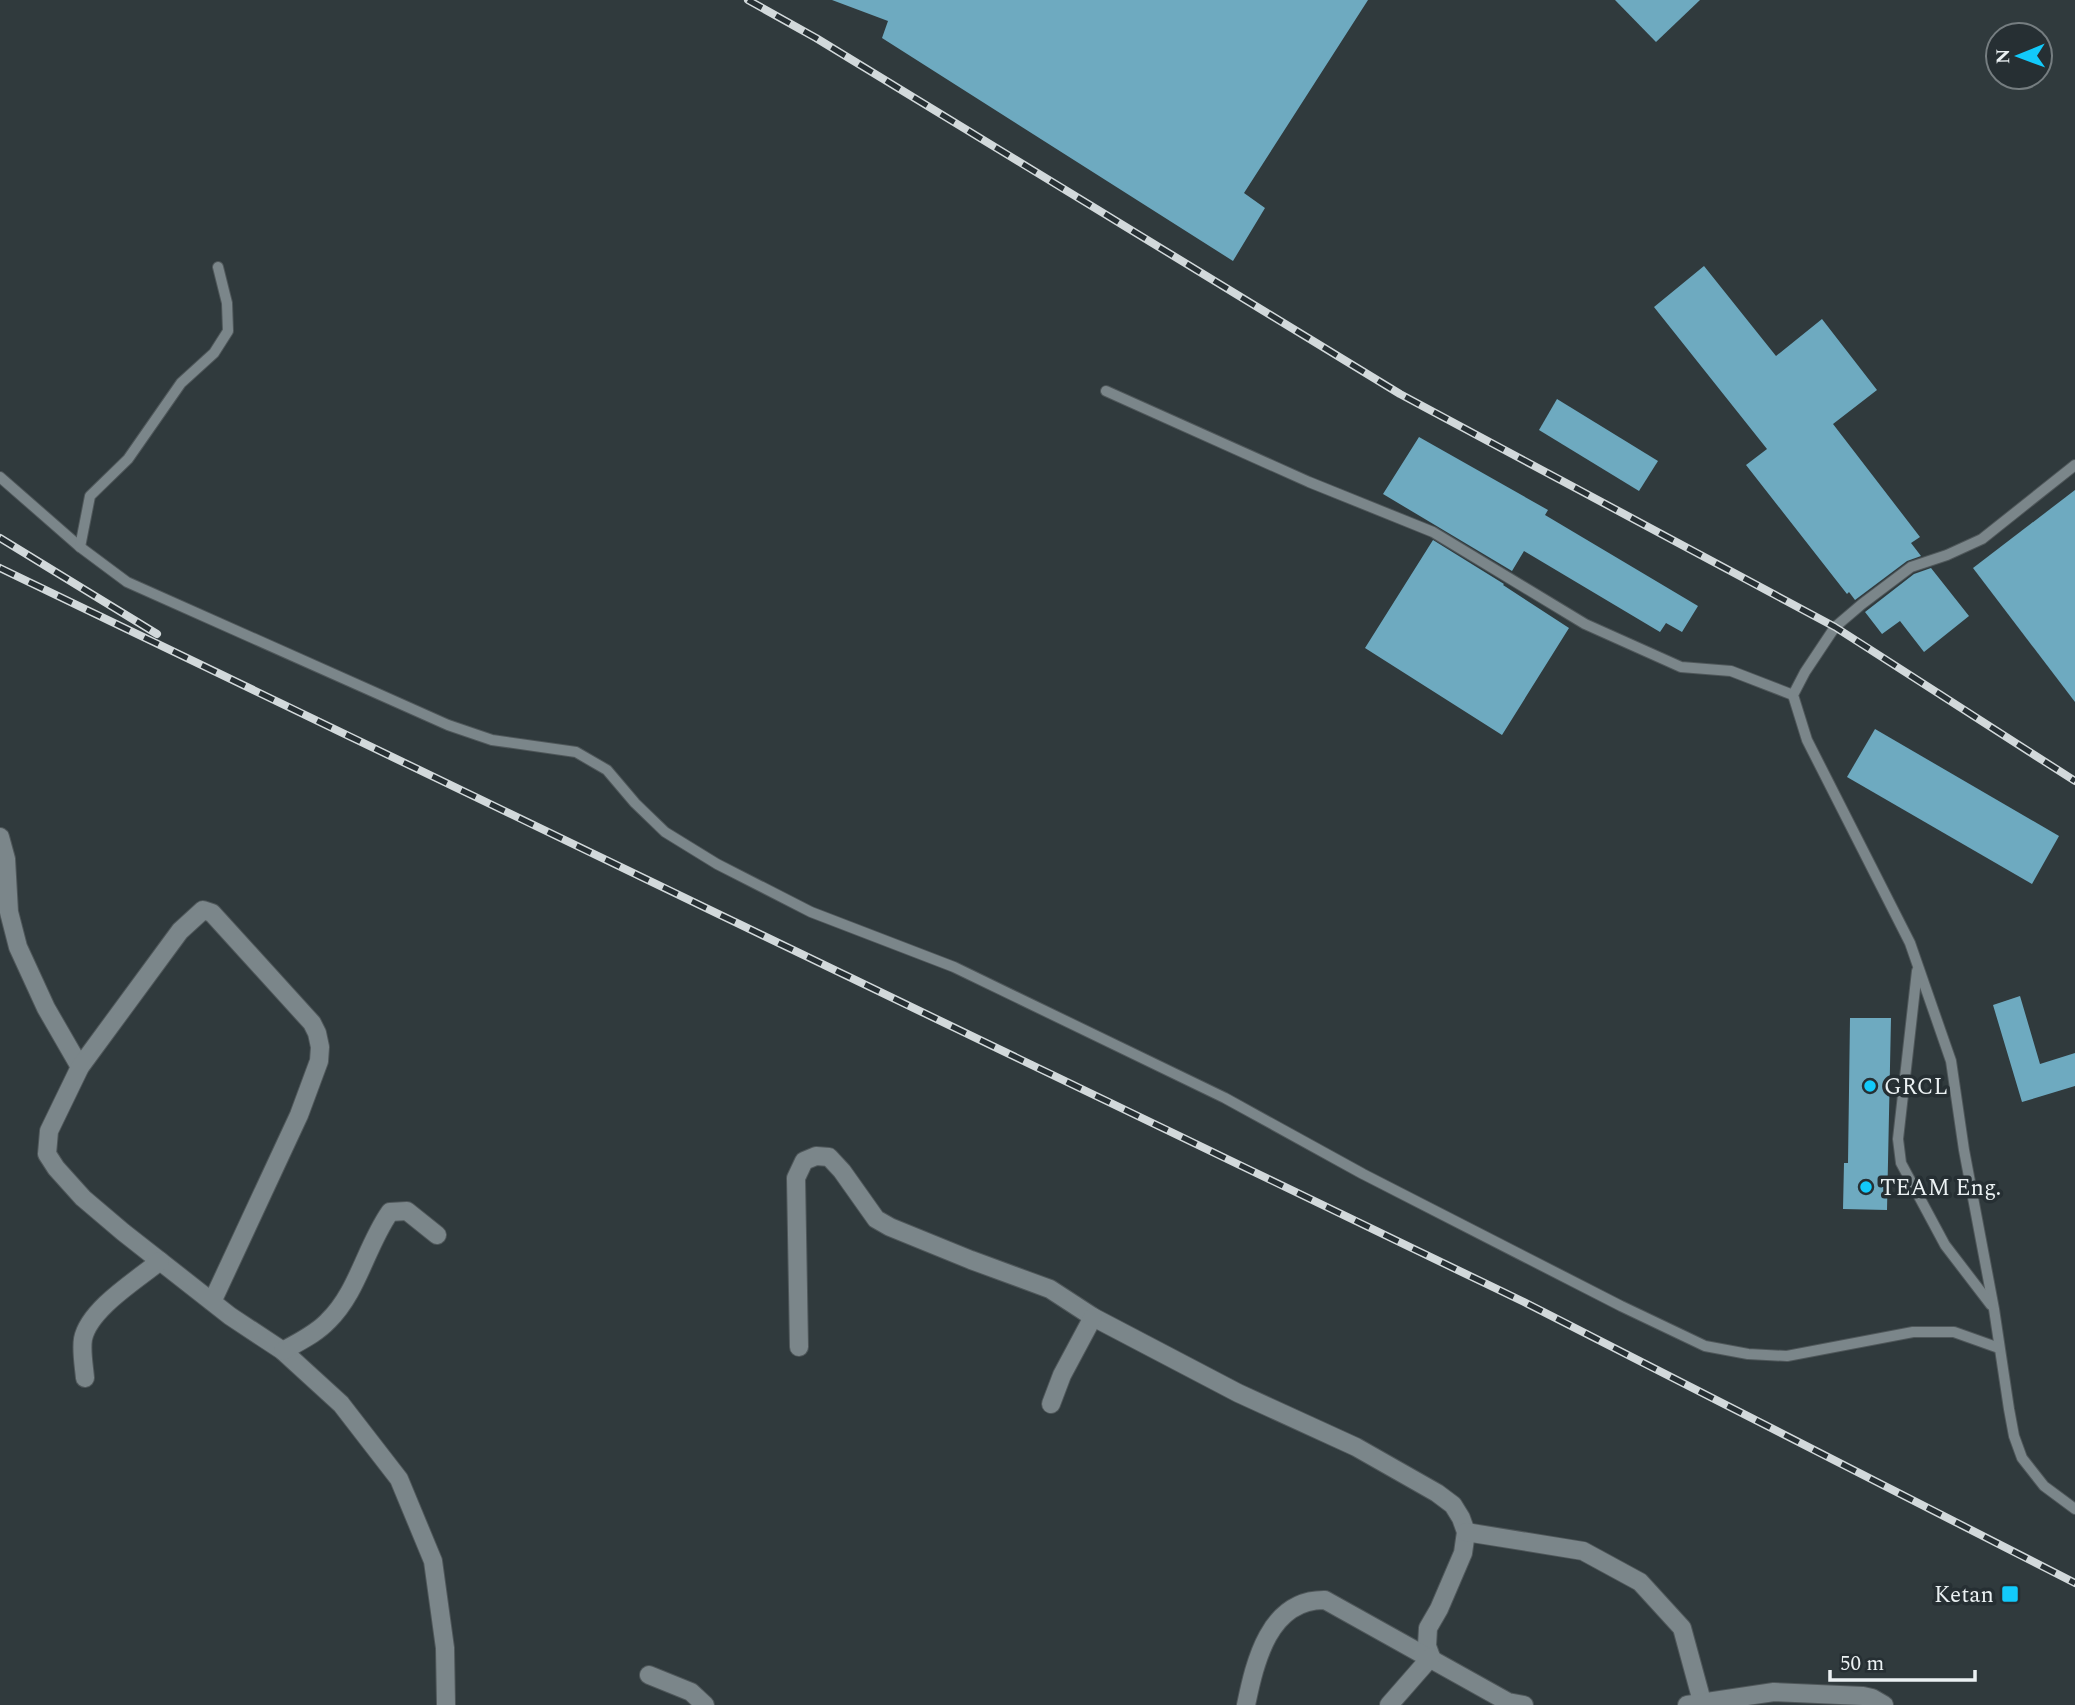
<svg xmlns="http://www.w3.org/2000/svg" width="2075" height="1705" viewBox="0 0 2075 1705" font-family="Spectral,serif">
  <rect width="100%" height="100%" fill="#303a3d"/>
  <g fill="#6eaac0">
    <path d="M832,0H1368L1244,193L1265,208L1233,261L882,38L888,21Z"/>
    <path d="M1615,0H1700L1656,42Z"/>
    <path d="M1704,266L1776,356L1822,319L1877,390L1833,424L1920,537L1911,543L1921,556L1907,561L1855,600L1849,592L1847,594L1746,465L1767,449L1654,307Z"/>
    <path d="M1557,399L1658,461L1639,491L1539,430Z"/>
    <path d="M1419,437L1548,510L1545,515L1698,606L1682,632L1666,623L1660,632L1524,551L1512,571L1383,494Z"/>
    <path d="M2075,490V702L1973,568Z"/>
    <path d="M1433,540L1504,584L1503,585L1569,628L1502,735L1365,648Z"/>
    <path d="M1931,568L1969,616L1924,652L1900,621L1882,634L1865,612L1914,574Z"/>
    <path d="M1875,729L2059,836L2032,884L1847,777Z"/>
    <path d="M2020,996L2040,1064L2075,1053V1086L2022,1102L1993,1005Z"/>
    <path d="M1850,1018H1891L1887,1210L1843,1209L1844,1163H1848Z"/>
  </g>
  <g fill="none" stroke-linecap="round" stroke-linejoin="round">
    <g stroke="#4f575a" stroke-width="12">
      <g id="lane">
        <path d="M1106,391L1309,482L1433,532L1585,624L1681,667L1731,671L1793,695"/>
        <path d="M2075,465L1982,539L1947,555L1911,567L1862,604L1835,627L1805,672L1793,695L1807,740L1910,943L1951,1061L1964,1150L1994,1309L2009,1409L2014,1436L2022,1458L2044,1486L2075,1509"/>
        <path d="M0,477L80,547L127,582L448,725L492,740L576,752L607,770L635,803L665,832L717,864L811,912L954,967L1225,1098L1363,1174L1621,1306L1705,1346L1748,1354L1787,1356L1913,1332H1954L1999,1348"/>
        <path d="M80,547L90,496L128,459L181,383L214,353L228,331L227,303L218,267"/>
        <path d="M1917,971L1898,1139L1901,1163L1945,1245L1991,1305"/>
      </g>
    </g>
    <g stroke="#4f575a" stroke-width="20">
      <g id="street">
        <path d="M0,837L6,859L9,912L18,947L46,1008L80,1067"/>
        <path d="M212,1302L299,1115L319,1061L320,1047L317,1033L312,1023L212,913L203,910L180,931L80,1067L49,1131L47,1154L56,1168L83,1198L123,1232L230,1316L283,1351L341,1404L399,1479L433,1561L445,1648L446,1705"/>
        <path d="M799,1347L796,1178L804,1161L816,1156L829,1157L842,1171L876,1219L890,1227L971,1260L1050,1289L1093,1317L1238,1393L1356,1447L1437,1493L1453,1505L1461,1518L1466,1532L1463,1553L1439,1609L1428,1628L1427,1646L1431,1657"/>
        <path d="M283,1351C298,1342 316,1334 328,1321C358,1292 366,1246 390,1212L407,1211L437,1235"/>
        <path d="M85,1378C84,1366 81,1351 83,1339C89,1309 137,1280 160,1261"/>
        <path d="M1051,1404L1062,1375L1093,1317"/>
        <path d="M1466,1532L1583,1551L1640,1582L1682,1628L1703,1705"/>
        <path d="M649,1675L691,1692L705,1705"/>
        <path d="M1246,1705C1255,1662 1269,1599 1325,1600L1508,1702L1524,1705"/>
        <path d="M1389,1705L1431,1657"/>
        <path d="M1687,1705L1774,1692L1863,1696L1872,1698L1884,1705"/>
      </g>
    </g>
    <use href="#lane" stroke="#7b868a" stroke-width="10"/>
    <use href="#street" stroke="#7b868a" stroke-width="18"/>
    <g stroke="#d2d9db" stroke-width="8">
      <g id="rail">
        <path d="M748,0L816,38L1400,394L1835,627L2075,781"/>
        <path d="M0,538L157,634"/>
        <path d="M0,568L1524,1302L2075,1583"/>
      </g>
    </g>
    <use href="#rail" stroke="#262f33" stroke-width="5" stroke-dasharray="16" stroke-linecap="butt"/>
  </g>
  <g fill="#12cafb" stroke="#262f33" stroke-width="2.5">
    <circle cx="1870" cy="1086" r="7"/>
    <circle cx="1866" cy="1187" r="7"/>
    <rect x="2001" y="1585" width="18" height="18" rx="3.5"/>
  </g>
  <g text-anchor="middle" stroke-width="7" stroke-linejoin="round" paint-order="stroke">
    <g font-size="23" fill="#ebf1f3" stroke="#262f33" text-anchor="start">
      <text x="1884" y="1094">GRCL</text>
      <text x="1880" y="1195">TEAM Eng.</text>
      <text x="1994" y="1602" text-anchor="end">Ketan</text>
    </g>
  </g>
  <g transform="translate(2019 56) rotate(269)"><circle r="33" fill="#262f33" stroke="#757d80" stroke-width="2"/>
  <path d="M0-5L12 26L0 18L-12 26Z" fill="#12cafb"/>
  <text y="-10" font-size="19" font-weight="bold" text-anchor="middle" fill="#ebf1f3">N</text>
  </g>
  <path d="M1830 1670v10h145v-10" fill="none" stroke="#ebf1f3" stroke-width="3.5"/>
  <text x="1840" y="1670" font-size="21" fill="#ebf1f3" stroke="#262f33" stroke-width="5" paint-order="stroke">50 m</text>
</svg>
